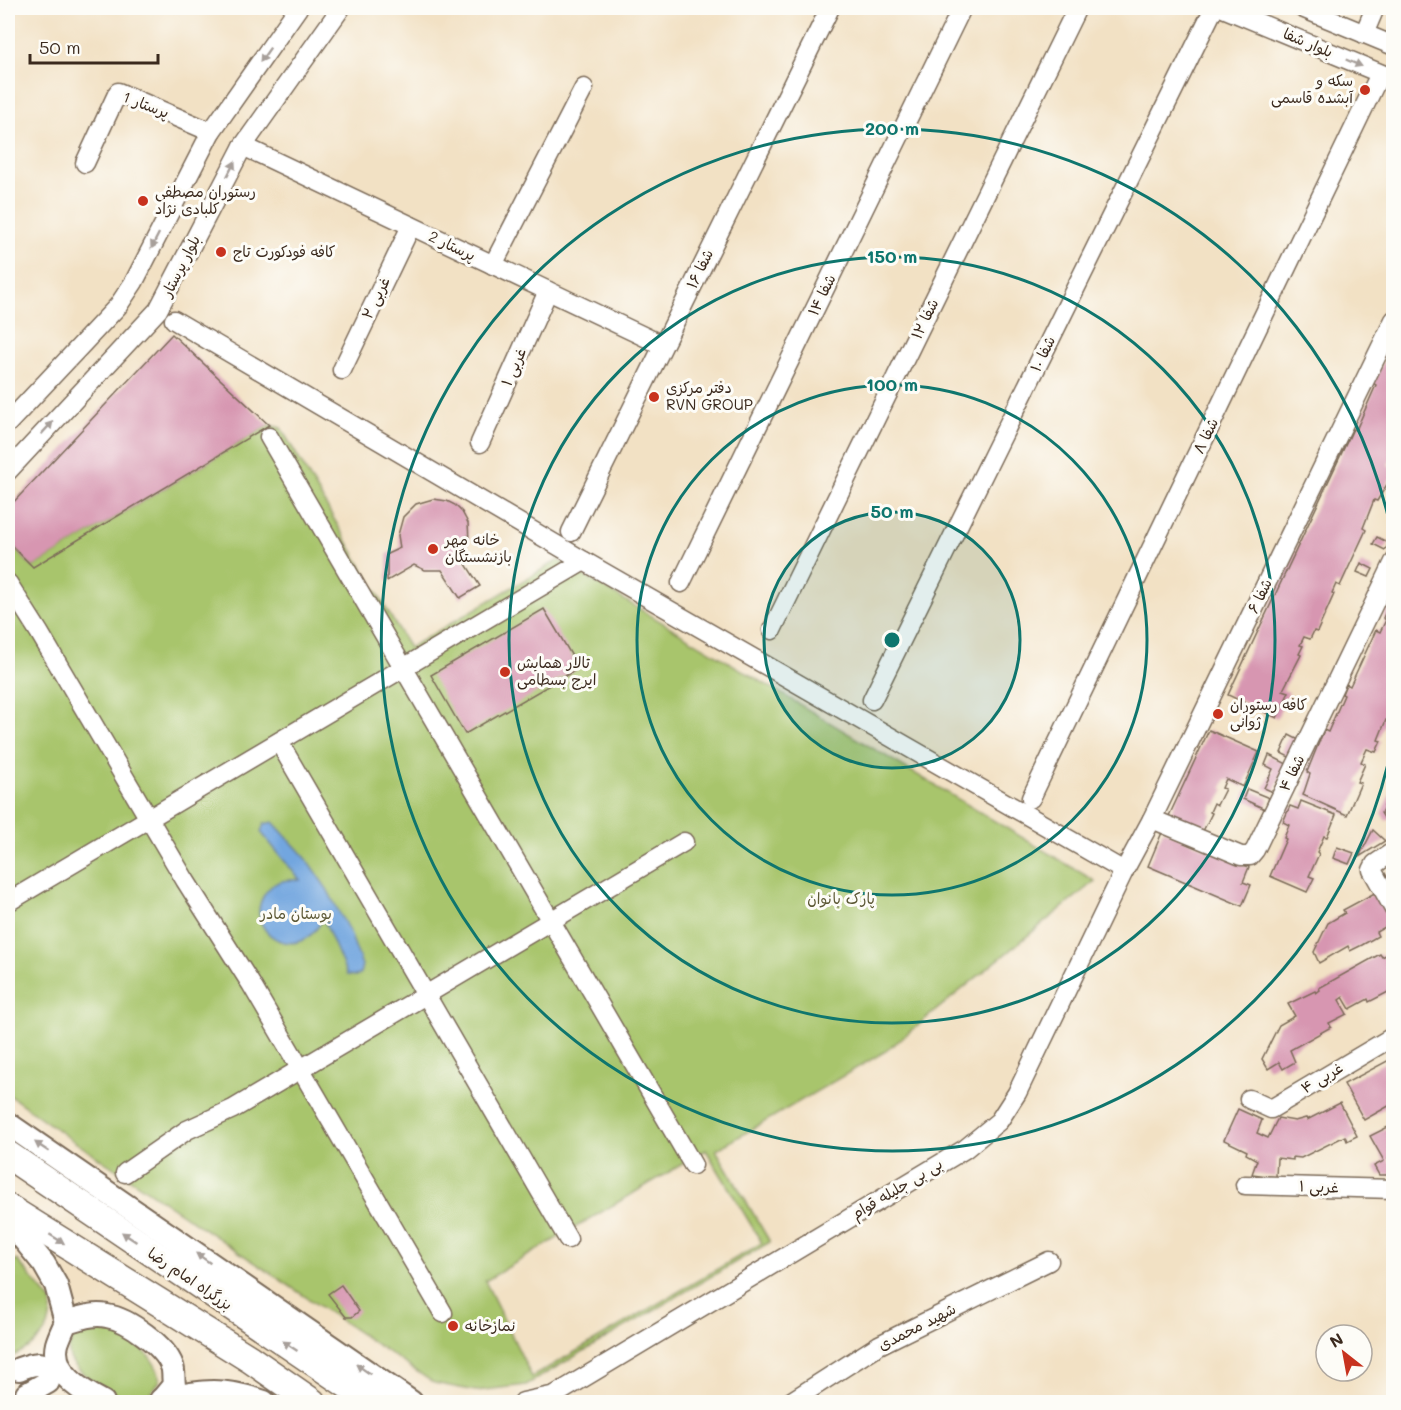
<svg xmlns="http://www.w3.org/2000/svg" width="1401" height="1410" viewBox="0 0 1401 1410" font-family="Mali,'Playpen Sans Arabic',sans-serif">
  <rect width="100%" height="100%" fill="#fdfcf7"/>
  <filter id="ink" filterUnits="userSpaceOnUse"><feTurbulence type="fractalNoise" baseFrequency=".0167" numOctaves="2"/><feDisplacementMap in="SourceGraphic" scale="12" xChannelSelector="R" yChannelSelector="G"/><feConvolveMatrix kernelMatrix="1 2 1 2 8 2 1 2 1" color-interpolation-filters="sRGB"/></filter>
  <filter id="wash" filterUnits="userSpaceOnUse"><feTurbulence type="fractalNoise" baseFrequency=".008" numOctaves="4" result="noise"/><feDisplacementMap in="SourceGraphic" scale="24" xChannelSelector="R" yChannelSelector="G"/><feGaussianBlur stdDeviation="1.35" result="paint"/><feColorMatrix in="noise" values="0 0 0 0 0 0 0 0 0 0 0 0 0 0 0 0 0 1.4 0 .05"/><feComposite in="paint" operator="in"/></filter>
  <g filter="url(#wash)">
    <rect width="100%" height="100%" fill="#f2e1c4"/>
    <g fill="#a8c56c" stroke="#727845" stroke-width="1.5" fill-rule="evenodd">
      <path d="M269,425L281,428L409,648L558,560L1095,881L886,1051L716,1150L770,1242L526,1385L476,1391L434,1383L69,1138L8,1094V542L33,567ZM706,1150L762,1243L532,1377L485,1281Z"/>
      <path d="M17,1260L52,1302C51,1309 51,1319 48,1326C40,1342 24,1352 8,1358V1261Z"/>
      <path d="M93,1328C119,1330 157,1351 160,1381C154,1388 149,1397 139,1399C122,1403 79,1375 71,1360C66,1350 71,1342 75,1333Z"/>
    </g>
    <path fill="#72a6df" stroke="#56687e" stroke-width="1.5" d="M273,822L305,857L327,889L350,933L362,965L360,974L356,976L347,975L345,970L323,918C299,969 242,931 264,895C272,881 285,879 300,880L261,832L264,824Z"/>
    <g id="blocks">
      <g fill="#d796b1">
        <path d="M172,334L269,425L33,567L8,542V508Z"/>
        <path d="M1394,346V453L1388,465L1394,467V473L1377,501L1374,500L1363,528L1366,530L1340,586L1336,584L1332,593L1334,594L1317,632L1314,631L1310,639L1304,637L1300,645L1303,646L1299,654L1301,655L1283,690L1289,692L1277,718L1228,695L1353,429L1356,430L1376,385L1373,383L1388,351L1391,352Z"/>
        <path d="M433,499L447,501L455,505L462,512L468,523L469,541L462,558L480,586L460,598L442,570H425L414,565L387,581V554L400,548L398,535L403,517L416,504Z"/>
        <path d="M1377,537L1389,543L1385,550L1373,544Z"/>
        <path d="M1361,563L1373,569L1369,577L1357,572Z"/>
        <path d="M1394,594V720L1392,723L1386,720L1378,740L1381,741L1376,752L1367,749L1361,762L1365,764L1357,782L1361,783L1347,815L1303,795L1310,774L1307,772L1324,730L1328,732L1344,695L1342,694L1346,684L1350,686L1376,630L1380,632L1386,620L1383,618Z"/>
        <path d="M544,609L579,668L465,734L431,675Z"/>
        <path d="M1209,730L1259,752L1243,787L1226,779L1222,788L1225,789L1217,805L1214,803L1210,812L1212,813L1202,833L1168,818Z"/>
        <path d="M1289,735L1299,740L1291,758L1281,753Z"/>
        <path d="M1269,755L1287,764L1273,792L1264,788L1273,769L1265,765Z"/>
        <path d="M1394,786V816L1386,821L1381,813Z"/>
        <path d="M1247,789L1269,798L1265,809L1243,799Z"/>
        <path d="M1301,801L1336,815L1327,837L1324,836L1317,852L1319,854L1309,876L1314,878L1307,892L1270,876L1286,839L1284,838L1289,825L1283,822L1290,806L1298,809Z"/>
        <path d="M1163,830L1249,867L1243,882L1251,885L1242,906L1148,866Z"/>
        <path d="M1373,830L1385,841L1359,857Z"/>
        <path d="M1337,847L1354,853L1349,864L1333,858Z"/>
        <path d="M1382,889L1394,910V922L1376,932L1378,936L1362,945L1350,951L1348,946L1319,963L1314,952L1328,923L1345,913L1343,910Z"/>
        <path d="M1394,951V989L1369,1002L1368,999L1350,1009L1343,997L1339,1000L1347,1014L1329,1023L1331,1027L1290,1050L1295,1062L1283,1069L1279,1062L1268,1069L1262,1059L1279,1025L1295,1016L1288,1004L1315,991L1316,993L1320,990L1319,988L1380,954L1382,957Z"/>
        <path d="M1391,1059L1394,1061V1103L1364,1120L1344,1084Z"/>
        <path d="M1340,1103L1357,1136L1347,1141L1345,1136L1301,1158L1293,1157V1160L1277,1158L1276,1177L1252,1174L1257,1160L1246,1154L1247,1151L1224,1140L1238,1109L1262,1120L1257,1133L1268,1138L1278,1118L1295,1121L1306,1118L1307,1120Z"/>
        <path d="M1394,1124V1156L1388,1159L1394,1168V1175H1379L1374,1166L1384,1161L1370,1136Z"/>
        <path d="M341,1285L359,1311L352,1317H346L328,1294Z"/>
      </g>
    </g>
  </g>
  <g filter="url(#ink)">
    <use href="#blocks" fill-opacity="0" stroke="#7b6a58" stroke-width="1.5"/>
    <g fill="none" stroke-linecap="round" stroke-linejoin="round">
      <g stroke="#7b6a58" stroke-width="21">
        <g id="minor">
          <path d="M1223,8L1394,79"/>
          <path d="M1302,8L1394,46"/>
          <path d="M1364,34L1375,8"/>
          <path d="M243,146L662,345"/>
          <path d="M85,163L118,92L211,132"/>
          <path d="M493,265L584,88"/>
          <path d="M174,320L584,561L1124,871"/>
          <path d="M342,370L411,226"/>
          <path d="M8,423L118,306L134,282L211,132L298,8"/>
          <path d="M269,437L693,1165"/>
          <path d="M480,443L548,291"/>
          <path d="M8,471L158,310L243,146L341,8"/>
          <path d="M571,532L830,8"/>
          <path d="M8,583L39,632L185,880L251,984L443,1313"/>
          <path d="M681,583L962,8"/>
          <path d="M772,630L1077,8"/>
          <path d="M872,700L1214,8"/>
          <path d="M279,742L568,1239"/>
          <path d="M1031,798L1380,74"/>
          <path d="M1152,819L1241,856H1250L1255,850L1394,562"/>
          <path d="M1394,851L1375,864L1372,870L1394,909"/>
          <path d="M8,902L584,561"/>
          <path d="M1249,1099L1271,1109L1394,1036"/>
          <path d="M125,1173L187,1130L233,1109L684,842"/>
          <path d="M1245,1185L1394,1189"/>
          <path d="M523,1402L551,1396"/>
          <path d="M543,1402L965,1149L999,1121L1017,1093L1124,871L1152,819L1394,320"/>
          <path d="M790,1402L879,1345L1049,1261"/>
        </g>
      </g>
      <g stroke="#7b6a58" stroke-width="26">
        <g id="major">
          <path d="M8,1124L411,1402"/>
          <path d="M8,1220L44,1264L56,1285L66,1322"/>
          <path d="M19,1369C32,1364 43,1360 51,1372L48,1382L27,1394"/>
          <path d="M161,1400C203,1390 223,1388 264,1402"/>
          <path d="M103,1402C81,1391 50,1372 57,1344C59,1337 63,1329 66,1322C80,1318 93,1313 107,1316C128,1319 165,1346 172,1366C174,1371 173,1379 174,1385L160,1402"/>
        </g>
      </g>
      <g stroke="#7b6a58" stroke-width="30">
        <g id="highway">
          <path d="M8,1155L373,1402"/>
          <path d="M8,1208L250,1359L312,1402"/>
        </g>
      </g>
      <use href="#minor" stroke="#fff" stroke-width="18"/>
      <use href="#major" stroke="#fff" stroke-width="22"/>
      <use href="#highway" stroke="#fff" stroke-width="27"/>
    </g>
    <defs><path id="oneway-solid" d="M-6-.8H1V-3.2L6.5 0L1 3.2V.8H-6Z" transform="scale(1.5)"/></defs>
    <g fill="#a79f9a">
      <use href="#oneway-solid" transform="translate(265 55) rotate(125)"/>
      <use href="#oneway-solid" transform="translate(1354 63) rotate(23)"/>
      <use href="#oneway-solid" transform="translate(231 169) rotate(-63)"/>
      <use href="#oneway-solid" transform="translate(155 241) rotate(117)"/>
      <use href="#oneway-solid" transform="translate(47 428) rotate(-47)"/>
      <use href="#oneway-solid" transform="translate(42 1147) rotate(-146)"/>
      <use href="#oneway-solid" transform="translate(129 1237) rotate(-146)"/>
      <use href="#oneway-solid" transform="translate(57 1239) rotate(32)"/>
      <use href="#oneway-solid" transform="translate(203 1258) rotate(-145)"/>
      <use href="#oneway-solid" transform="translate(290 1346) rotate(-146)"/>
      <use href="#oneway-solid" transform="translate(363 1369) rotate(-145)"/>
    </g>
  </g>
  <circle cx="892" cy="640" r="128" fill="#0f766e" fill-opacity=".12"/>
  <g fill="none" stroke="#0f766e" stroke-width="3">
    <circle cx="892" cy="640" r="128"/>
    <circle cx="892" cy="640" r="255"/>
    <circle cx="892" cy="640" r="383"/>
    <path d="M1393 742A511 511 0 1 1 1393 538"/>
  </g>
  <g fill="#c8321e" stroke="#fdfcf7" stroke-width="2">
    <circle cx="1365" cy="90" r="6"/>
    <circle cx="143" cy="201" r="6"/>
    <circle cx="221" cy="252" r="6"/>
    <circle cx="654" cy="397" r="6"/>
    <circle cx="433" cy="549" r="6"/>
    <circle cx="505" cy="672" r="6"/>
    <circle cx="1218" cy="714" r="6"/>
    <circle cx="453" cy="1326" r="6"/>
  </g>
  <g text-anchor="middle" stroke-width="6" stroke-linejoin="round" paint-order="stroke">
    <g font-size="15" fill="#3b2a1e" stroke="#fdfcf7">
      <text transform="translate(1308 43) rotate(23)" y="5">بلوار شفا</text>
      <text transform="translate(146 105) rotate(21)" y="5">پرستار 1</text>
      <text transform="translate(452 246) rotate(25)" y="5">پرستار 2</text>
      <text transform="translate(181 266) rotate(-63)" y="5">بلوار پرستار</text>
      <text transform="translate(700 269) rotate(-64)" y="5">شفا ۱۶</text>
      <text transform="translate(822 295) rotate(-64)" y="5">شفا ۱۴</text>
      <text transform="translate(376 298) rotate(-64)" y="5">۲ غربی</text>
      <text transform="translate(925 319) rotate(-64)" y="5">شفا ۱۲</text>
      <text transform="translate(1043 354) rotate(-64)" y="5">شفا ۱۰</text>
      <text transform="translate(514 367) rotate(-66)" y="5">۱ غربی</text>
      <text transform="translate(1206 436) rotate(-64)" y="5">شفا ۸</text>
      <text transform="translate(1260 596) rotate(-64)" y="5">شفا ۶</text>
      <text transform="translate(1292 773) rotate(-64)" y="5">شفا ۴</text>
      <text transform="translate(1322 1078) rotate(-31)" y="5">غربی ۴</text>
      <text transform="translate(1319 1187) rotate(2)" y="5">غربی ۱</text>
      <text transform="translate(897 1189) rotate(-31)" y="5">بی بی جلیله قوام</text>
      <text transform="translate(190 1279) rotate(34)" y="5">بزرگراه امام رضا</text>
      <text transform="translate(917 1327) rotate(-27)" y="5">شهید محمدی</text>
    </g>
    <g font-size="15" fill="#3b2a1e" stroke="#fdfcf7" text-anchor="start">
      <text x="1353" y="86" text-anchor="end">سکه و<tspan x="1353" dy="17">آبشده قاسمی</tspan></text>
      <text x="155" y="197">رستوران مصطفی<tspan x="155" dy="17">کلبادی نژاد</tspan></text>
      <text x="233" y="257">کافه فودکورت تاج</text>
      <text x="666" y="393">دفتر مرکزی<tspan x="666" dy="17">RVN GROUP</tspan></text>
      <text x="445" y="545">خانه مهر<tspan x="445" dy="17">بازنشستگان</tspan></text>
      <text x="517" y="668">تالار همایش<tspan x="517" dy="17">ایرج بسطامی</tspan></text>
      <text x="1230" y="710">کافه رستوران<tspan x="1230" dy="17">ژوانی</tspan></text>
      <text x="465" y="1331">نمازخانه</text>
    </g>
    <g font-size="15" fill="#5c5835" stroke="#fdfcf7">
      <text x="841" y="904">پارک بانوان</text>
      <text x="296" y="919">بوستان مادر</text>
    </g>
  </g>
  <circle cx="892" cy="640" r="9" fill="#0f766e" stroke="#fdfcf7" stroke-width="3"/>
  <g font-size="18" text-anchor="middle" font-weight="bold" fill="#0f766e" stroke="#fdfcf7" stroke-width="6" stroke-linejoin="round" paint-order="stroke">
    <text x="892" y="135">200 m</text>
    <text x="892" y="263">150 m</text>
    <text x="892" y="391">100 m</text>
    <text x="892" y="518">50 m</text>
  </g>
  <rect width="1401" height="1410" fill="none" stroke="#fdfcf7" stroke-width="30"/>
  <g transform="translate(1344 1353) rotate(329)"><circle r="28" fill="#fdfcf7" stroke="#afa8a0" stroke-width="1.5"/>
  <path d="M0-4.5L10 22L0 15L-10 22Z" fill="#c8321e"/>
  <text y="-9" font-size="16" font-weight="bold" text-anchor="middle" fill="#3b2a1e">N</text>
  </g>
  <path d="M30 54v9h128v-9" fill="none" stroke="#3b2a1e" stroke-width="3"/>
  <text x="39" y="54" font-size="18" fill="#3b2a1e" stroke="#fdfcf7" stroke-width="4.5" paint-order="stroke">50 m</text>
</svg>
